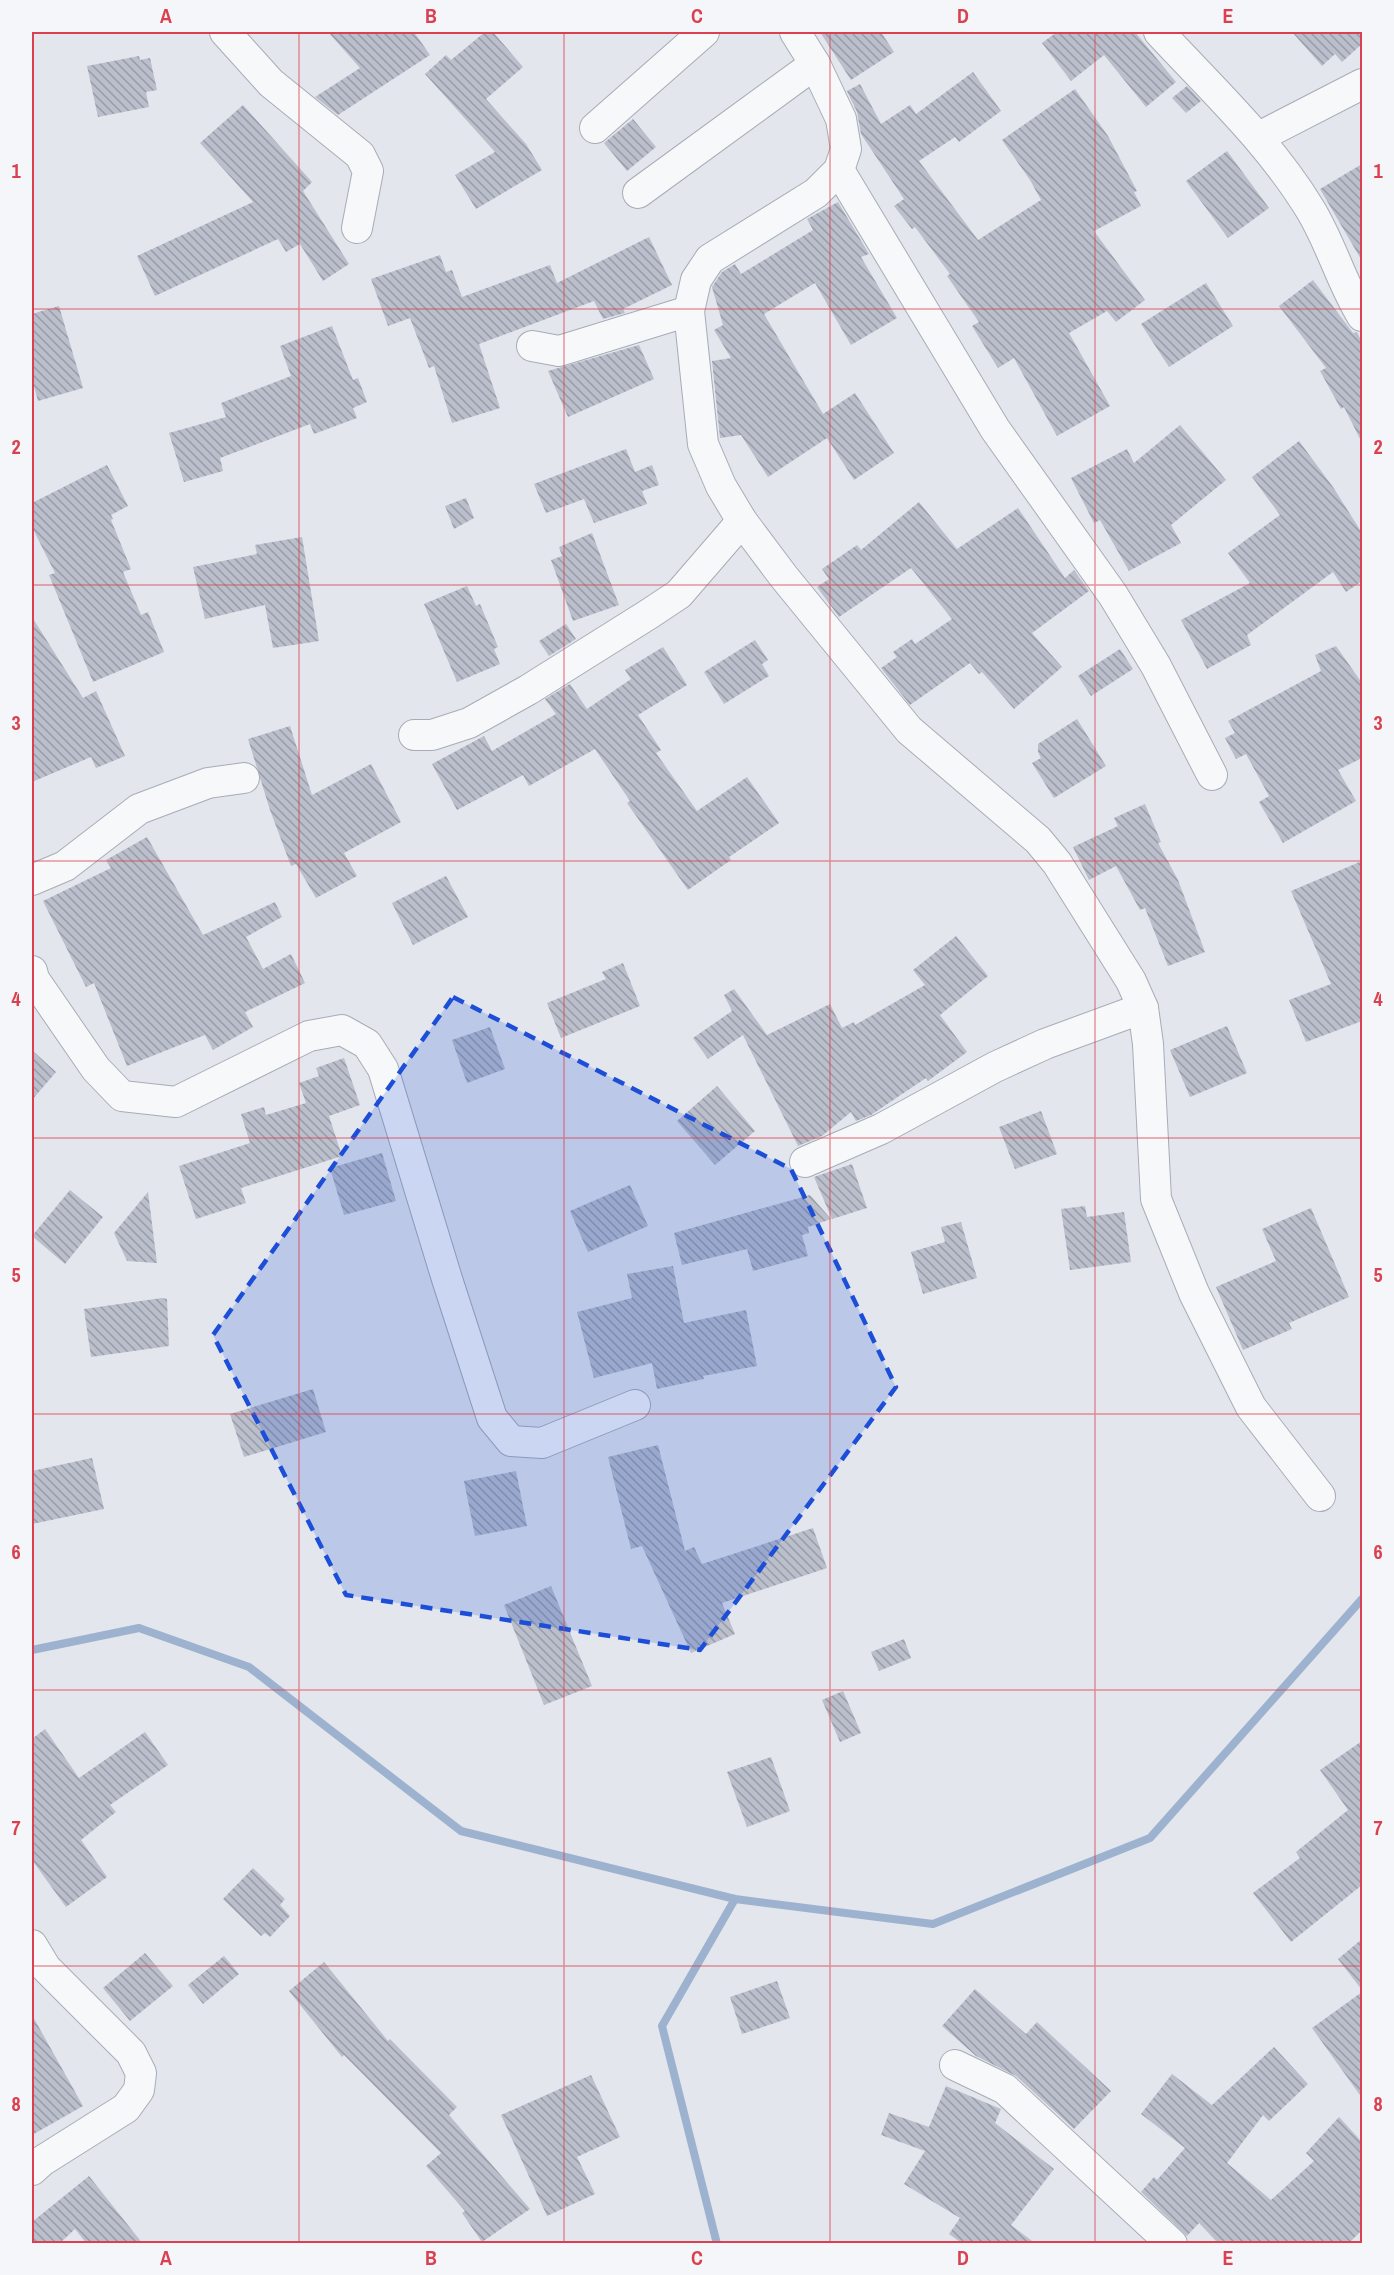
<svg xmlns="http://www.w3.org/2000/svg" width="1394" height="2275" viewBox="0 0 1394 2275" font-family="'Archivo Narrow',sans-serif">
  <defs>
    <pattern id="building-back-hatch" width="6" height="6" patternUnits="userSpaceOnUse" patternTransform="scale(1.5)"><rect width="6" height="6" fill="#babfcb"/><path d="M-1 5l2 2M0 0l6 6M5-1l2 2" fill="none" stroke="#979ca7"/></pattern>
  </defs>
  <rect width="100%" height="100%" fill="#e3e6ec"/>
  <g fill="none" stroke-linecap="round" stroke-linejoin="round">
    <g stroke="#9cb2cf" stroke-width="8">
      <path d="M32,1650L139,1628L249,1667L461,1831L735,1899L933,1924L1150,1838L1362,1599"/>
      <path d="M717,2244L662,2026L735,1899"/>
    </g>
  </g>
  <g fill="url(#building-back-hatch)">
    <path d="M328,32H414L430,55L338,115L315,97L360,68Z"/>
    <path d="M485,32H493L523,67L486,99L526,144L542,170L476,209L455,175L495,152L425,74L446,55L451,60Z"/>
    <path d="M820,32H881L894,52L851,80Z"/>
    <path d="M1057,32H1135L1176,82L1146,107L1104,55L1071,81L1042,43Z"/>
    <path d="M1292,32H1362V44L1342,62L1335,54L1322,66Z"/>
    <path d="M139,56L140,60L150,58L157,90L146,92L149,107L98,117L87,66Z"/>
    <path d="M973,72L1001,111L959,142L955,137L919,161L978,240L1041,200L1030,180L1002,140L1075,89L1108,136L1137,191L1134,192L1141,206L1094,231L1145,300L1116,322L1107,311L1069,333L1110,406L1057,436L1014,358L998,368L972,326L979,322L947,276L950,274L915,227L912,229L894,206L904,199L861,134L857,112L847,91L860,84L881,124L910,105L916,114Z"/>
    <path d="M1187,86L1201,101L1186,113L1172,98Z"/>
    <path d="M243,105L312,182L303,191L349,264L323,281L300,244L286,252L278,239L155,296L137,256L253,202L200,143Z"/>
    <path d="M633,119L656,147L627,171L604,143Z"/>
    <path d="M1227,151L1269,208L1228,238L1186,181Z"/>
    <path d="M1362,164V261L1320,189Z"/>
    <path d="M838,202L869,254L861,257L897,318L851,345L815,283L764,314L823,414L855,393L894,453L854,480L827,438L768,477L741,435L720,438L712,361L731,358L714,330L723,325L712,287L722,272L735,264L741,274L813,230L807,219Z"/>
    <path d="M649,237L672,285L623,309L625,313L603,319L594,301L479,344L500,408L452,423L434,366L429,368L410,318L388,326L371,279L440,255L446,272L452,270L462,297L550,265L557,283Z"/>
    <path d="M1313,280L1353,333L1357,332L1362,342V443L1344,407L1341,409L1320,371L1326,368L1279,306Z"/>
    <path d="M1206,283L1233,326L1169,367L1141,324Z"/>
    <path d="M59,306L83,388L38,401L32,379V314Z"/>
    <path d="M332,326L353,380L358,378L367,402L353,408L357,418L314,434L310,424L220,458L223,471L184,482L169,433L226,417L221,403L291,376L280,346Z"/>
    <path d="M639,345L654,379L568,417L548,371Z"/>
    <path d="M1180,425L1226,480L1171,525L1181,543L1129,571L1100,520L1094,523L1071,478L1127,449L1134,463Z"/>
    <path d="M1299,441L1333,487L1362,533V581L1346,592L1333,572L1247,635L1251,645L1207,669L1181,620L1250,583L1228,553L1280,515L1252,477Z"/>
    <path d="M626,449L635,472L652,465L659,485L642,491L647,504L594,523L584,499L546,513L534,484Z"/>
    <path d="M107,465L128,506L111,515L113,519L111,520L131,569L123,572L141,615L148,612L164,652L93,682L49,575L55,573L32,527V503Z"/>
    <path d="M466,498L474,518L454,529L445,506Z"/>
    <path d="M919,502L957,549L1018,508L1065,578L1074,570L1089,591L1032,633L1062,667L1014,709L982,672L979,674L970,663L910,705L881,668L897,657L893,652L912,639L915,644L952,619L911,568L839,617L817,587L829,579L822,569L857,545L861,550Z"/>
    <path d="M592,533L619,605L573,621L551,560L562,556L559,547Z"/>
    <path d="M302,537L319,641L273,648L265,605L205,619L193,567L257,554L255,545Z"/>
    <path d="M467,586L476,606L480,604L498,647L494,649L500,664L457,682L424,604Z"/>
    <path d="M32,617L83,698L96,691L125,756L96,768L91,757L32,782Z"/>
    <path d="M566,624L576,639L549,656L539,641Z"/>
    <path d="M755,640L768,660L762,664L769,676L724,704L704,672Z"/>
    <path d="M1336,646L1362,683V758L1338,770L1356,801L1283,843L1259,802L1269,796L1246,754L1236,759L1225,738L1235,733L1228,721L1321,671L1315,655Z"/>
    <path d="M663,647L687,685L638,715L661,750L656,753L697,811L747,777L779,823L729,857L731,860L688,890L627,803L630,801L595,749L529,786L523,775L457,810L432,764L484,736L492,751L556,714L545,699L570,684L587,709L631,679L625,670Z"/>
    <path d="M1120,649L1133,669L1091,696L1078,676Z"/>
    <path d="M1077,719L1106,766L1054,798L1032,763L1041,758L1038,752V744Z"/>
    <path d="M290,726L312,795L371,764L401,822L344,853L357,876L316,898L296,864L291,866L270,810L248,739Z"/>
    <path d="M1145,804L1161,842L1158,843L1178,880L1205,952L1168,966L1145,908L1140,910L1116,866L1089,880L1073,847L1118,826L1114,818Z"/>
    <path d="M147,837L203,935L275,902L282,917L246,937L263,969L291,954L305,983L245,1012L253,1027L213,1050L205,1035L127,1066L94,983L86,987L43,901L111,868L106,860Z"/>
    <path d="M1362,861V1021L1306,1042L1289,1000L1331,984L1291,891Z"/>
    <path d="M446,876L468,917L413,945L392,903Z"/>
    <path d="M956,936L988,976L940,1015L967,1052L928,1081L926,1078L871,1115L856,1121L851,1112L822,1136L798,1146L743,1035L708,1059L693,1038L732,1011L724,995L734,989L767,1035L830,1004L842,1028L854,1022L855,1025L925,985L913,970Z"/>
    <path d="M623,963L640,1006L561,1038L547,1003L606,979L602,972Z"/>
    <path d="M1227,1026L1247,1073L1190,1097L1170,1050Z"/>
    <path d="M490,1027L505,1069L467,1083L452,1040Z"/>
    <path d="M32,1050L56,1072L32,1100Z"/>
    <path d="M344,1058L360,1105L329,1116L342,1156L241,1188L246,1203L196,1219L179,1166L250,1143L241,1114L264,1107L266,1115L306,1103L299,1083L319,1076L316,1068Z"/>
    <path d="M717,1086L755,1131L715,1165L677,1121Z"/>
    <path d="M1041,1111L1057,1154L1015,1169L999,1127Z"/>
    <path d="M382,1153L396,1201L344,1215L330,1168Z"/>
    <path d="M852,1164L867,1208L832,1219L814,1177Z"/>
    <path d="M630,1185L648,1226L588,1252L570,1211Z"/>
    <path d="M70,1190L103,1217L65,1264L32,1236Z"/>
    <path d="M148,1192L157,1263L127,1261L114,1233Z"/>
    <path d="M810,1195L831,1219L808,1227L809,1233L802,1235L808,1256L753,1271L747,1249L682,1265L674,1233Z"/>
    <path d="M1085,1206L1087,1217L1124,1212L1131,1262L1070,1270L1061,1209Z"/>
    <path d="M1311,1208L1349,1297L1289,1323L1292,1329L1243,1350L1216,1287L1276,1261L1262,1229Z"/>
    <path d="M961,1222L977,1278L923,1294L911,1252L945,1242L941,1227Z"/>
    <path d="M673,1266L684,1323L746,1310L757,1366L703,1376L704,1379L657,1389L652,1363L594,1378L577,1312L632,1298L627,1274Z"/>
    <path d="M162,1298L167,1299L169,1346L91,1357L84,1309Z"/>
    <path d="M313,1389L326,1432L244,1457L230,1414Z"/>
    <path d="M658,1445L685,1551L694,1547L702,1564L813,1528L827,1568L722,1603L735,1634L691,1653L642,1546L631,1549L608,1457Z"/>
    <path d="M92,1458L104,1509L32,1524V1471Z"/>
    <path d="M516,1471L527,1526L475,1536L464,1481Z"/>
    <path d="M551,1586L592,1686L544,1705L504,1605Z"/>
    <path d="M904,1639L911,1658L879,1671L871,1652Z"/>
    <path d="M843,1691L861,1733L840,1742L822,1700Z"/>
    <path d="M45,1729L79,1778L145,1732L168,1765L110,1805L116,1812L81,1840L107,1877L66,1907L32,1860V1739Z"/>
    <path d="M1362,1741V1885L1291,1942L1253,1893L1300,1858L1296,1852L1348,1810L1320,1770Z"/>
    <path d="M771,1757L790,1811L747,1827L727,1772Z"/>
    <path d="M253,1868L285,1899L280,1905L290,1916L270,1937L265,1933L261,1936L223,1899Z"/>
    <path d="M1362,1939V1990L1338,1959Z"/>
    <path d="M145,1953L173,1986L130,2021L103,1988Z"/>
    <path d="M224,1956L239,1974L203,2004L188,1985Z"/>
    <path d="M324,1962L388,2041L390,2039L457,2107L449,2115L530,2209L482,2242L462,2213L465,2211L426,2166L441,2153L344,2055L342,2057L289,1991Z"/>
    <path d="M777,1981L790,2018L742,2034L730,1997Z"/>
    <path d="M975,1989L1026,2034L1037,2022L1111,2091L1074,2129L1016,2076L976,2056L942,2026Z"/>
    <path d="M1362,1992V2098L1312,2028Z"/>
    <path d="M32,2015L83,2106L32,2135Z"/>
    <path d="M1274,2047L1308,2084L1269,2121L1263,2115L1227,2163L1271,2200L1314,2161L1306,2153L1339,2117L1362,2142V2230L1348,2244H1219L1199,2223L1187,2236L1141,2192L1154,2177L1157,2180L1185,2148L1141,2114L1172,2074L1212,2105Z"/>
    <path d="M591,2075L620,2137L577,2157L595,2194L547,2216L501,2115Z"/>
    <path d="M946,2086L1001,2109L995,2123L1054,2169L1011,2225L1036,2244H963L949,2234L960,2218L904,2184L925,2151L881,2135L889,2113L929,2127Z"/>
    <path d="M89,2176L143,2244H87L75,2229L59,2244H32V2222Z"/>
  </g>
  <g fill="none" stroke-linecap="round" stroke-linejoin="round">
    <g stroke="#a7acb7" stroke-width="32">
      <g id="minor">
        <path d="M225,32L271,83L360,155L368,171L357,228"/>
        <path d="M795,32L815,64L841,119L846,149L839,170L816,193L710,259L696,280L689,311L703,444L721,486L742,521L784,577L909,730L1038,840L1057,863L1131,981L1143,1008L1148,1044L1156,1199L1194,1293L1251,1407L1320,1496"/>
        <path d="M1159,32C1212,89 1269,142 1310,209C1331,243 1341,282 1362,316"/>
        <path d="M595,128L704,32"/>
        <path d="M1259,137L1362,84"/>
        <path d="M839,170L995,429L1113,595L1156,666L1212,775"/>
        <path d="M638,193L815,64"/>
        <path d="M532,346L559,351L689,311"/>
        <path d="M414,735H432L469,723L528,690L649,614L679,594L742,521"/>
        <path d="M32,880L65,866L139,809L208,783L244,778"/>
        <path d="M32,971L34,979L96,1069L122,1096L176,1102L309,1036L342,1030L367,1044L383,1069L447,1279L492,1418L511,1441L542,1443L635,1405"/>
        <path d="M805,1162L881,1129L995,1067L1045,1044L1143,1008"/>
        <path d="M32,1945L46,1968L131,2053L141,2073L139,2090L126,2108L42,2161L32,2170"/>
        <path d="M955,2065L1005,2089L1172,2244"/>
      </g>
    </g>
    <use href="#minor" stroke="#f7f8fa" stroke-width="30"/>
  </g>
  <path fill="#1d4ed8" fill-opacity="0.2" stroke="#1d4ed8" stroke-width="4.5" stroke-dasharray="12 8" stroke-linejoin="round" d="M453,997L791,1169L896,1387L700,1650L346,1595L213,1335Z"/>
  <path fill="none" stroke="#da404f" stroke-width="1.5" stroke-opacity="0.55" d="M299,32V2244M564,32V2244M830,32V2244M1095,32V2244M32,309H1362M32,585H1362M32,861H1362M32,1138H1362M32,1414H1362M32,1690H1362M32,1966H1362"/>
  <rect width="1394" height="2275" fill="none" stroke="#f4f6f9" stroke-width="66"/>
  <rect x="33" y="33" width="1328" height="2209" fill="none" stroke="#da404f" stroke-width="2"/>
  <g font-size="20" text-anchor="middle" font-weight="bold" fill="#da404f">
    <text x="166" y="23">A</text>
    <text x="431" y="23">B</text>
    <text x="697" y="23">C</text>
    <text x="963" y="23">D</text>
    <text x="1228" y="23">E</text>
    <text x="16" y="178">1</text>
    <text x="1378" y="178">1</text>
    <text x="16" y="454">2</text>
    <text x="1378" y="454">2</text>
    <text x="16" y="730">3</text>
    <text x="1378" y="730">3</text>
    <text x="16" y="1006">4</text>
    <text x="1378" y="1006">4</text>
    <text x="16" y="1282">5</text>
    <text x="1378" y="1282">5</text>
    <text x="16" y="1559">6</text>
    <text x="1378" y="1559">6</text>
    <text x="16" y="1835">7</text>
    <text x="1378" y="1835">7</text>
    <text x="16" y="2111">8</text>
    <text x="1378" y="2111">8</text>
    <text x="166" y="2265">A</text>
    <text x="431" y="2265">B</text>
    <text x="697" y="2265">C</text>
    <text x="963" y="2265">D</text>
    <text x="1228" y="2265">E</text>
  </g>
</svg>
